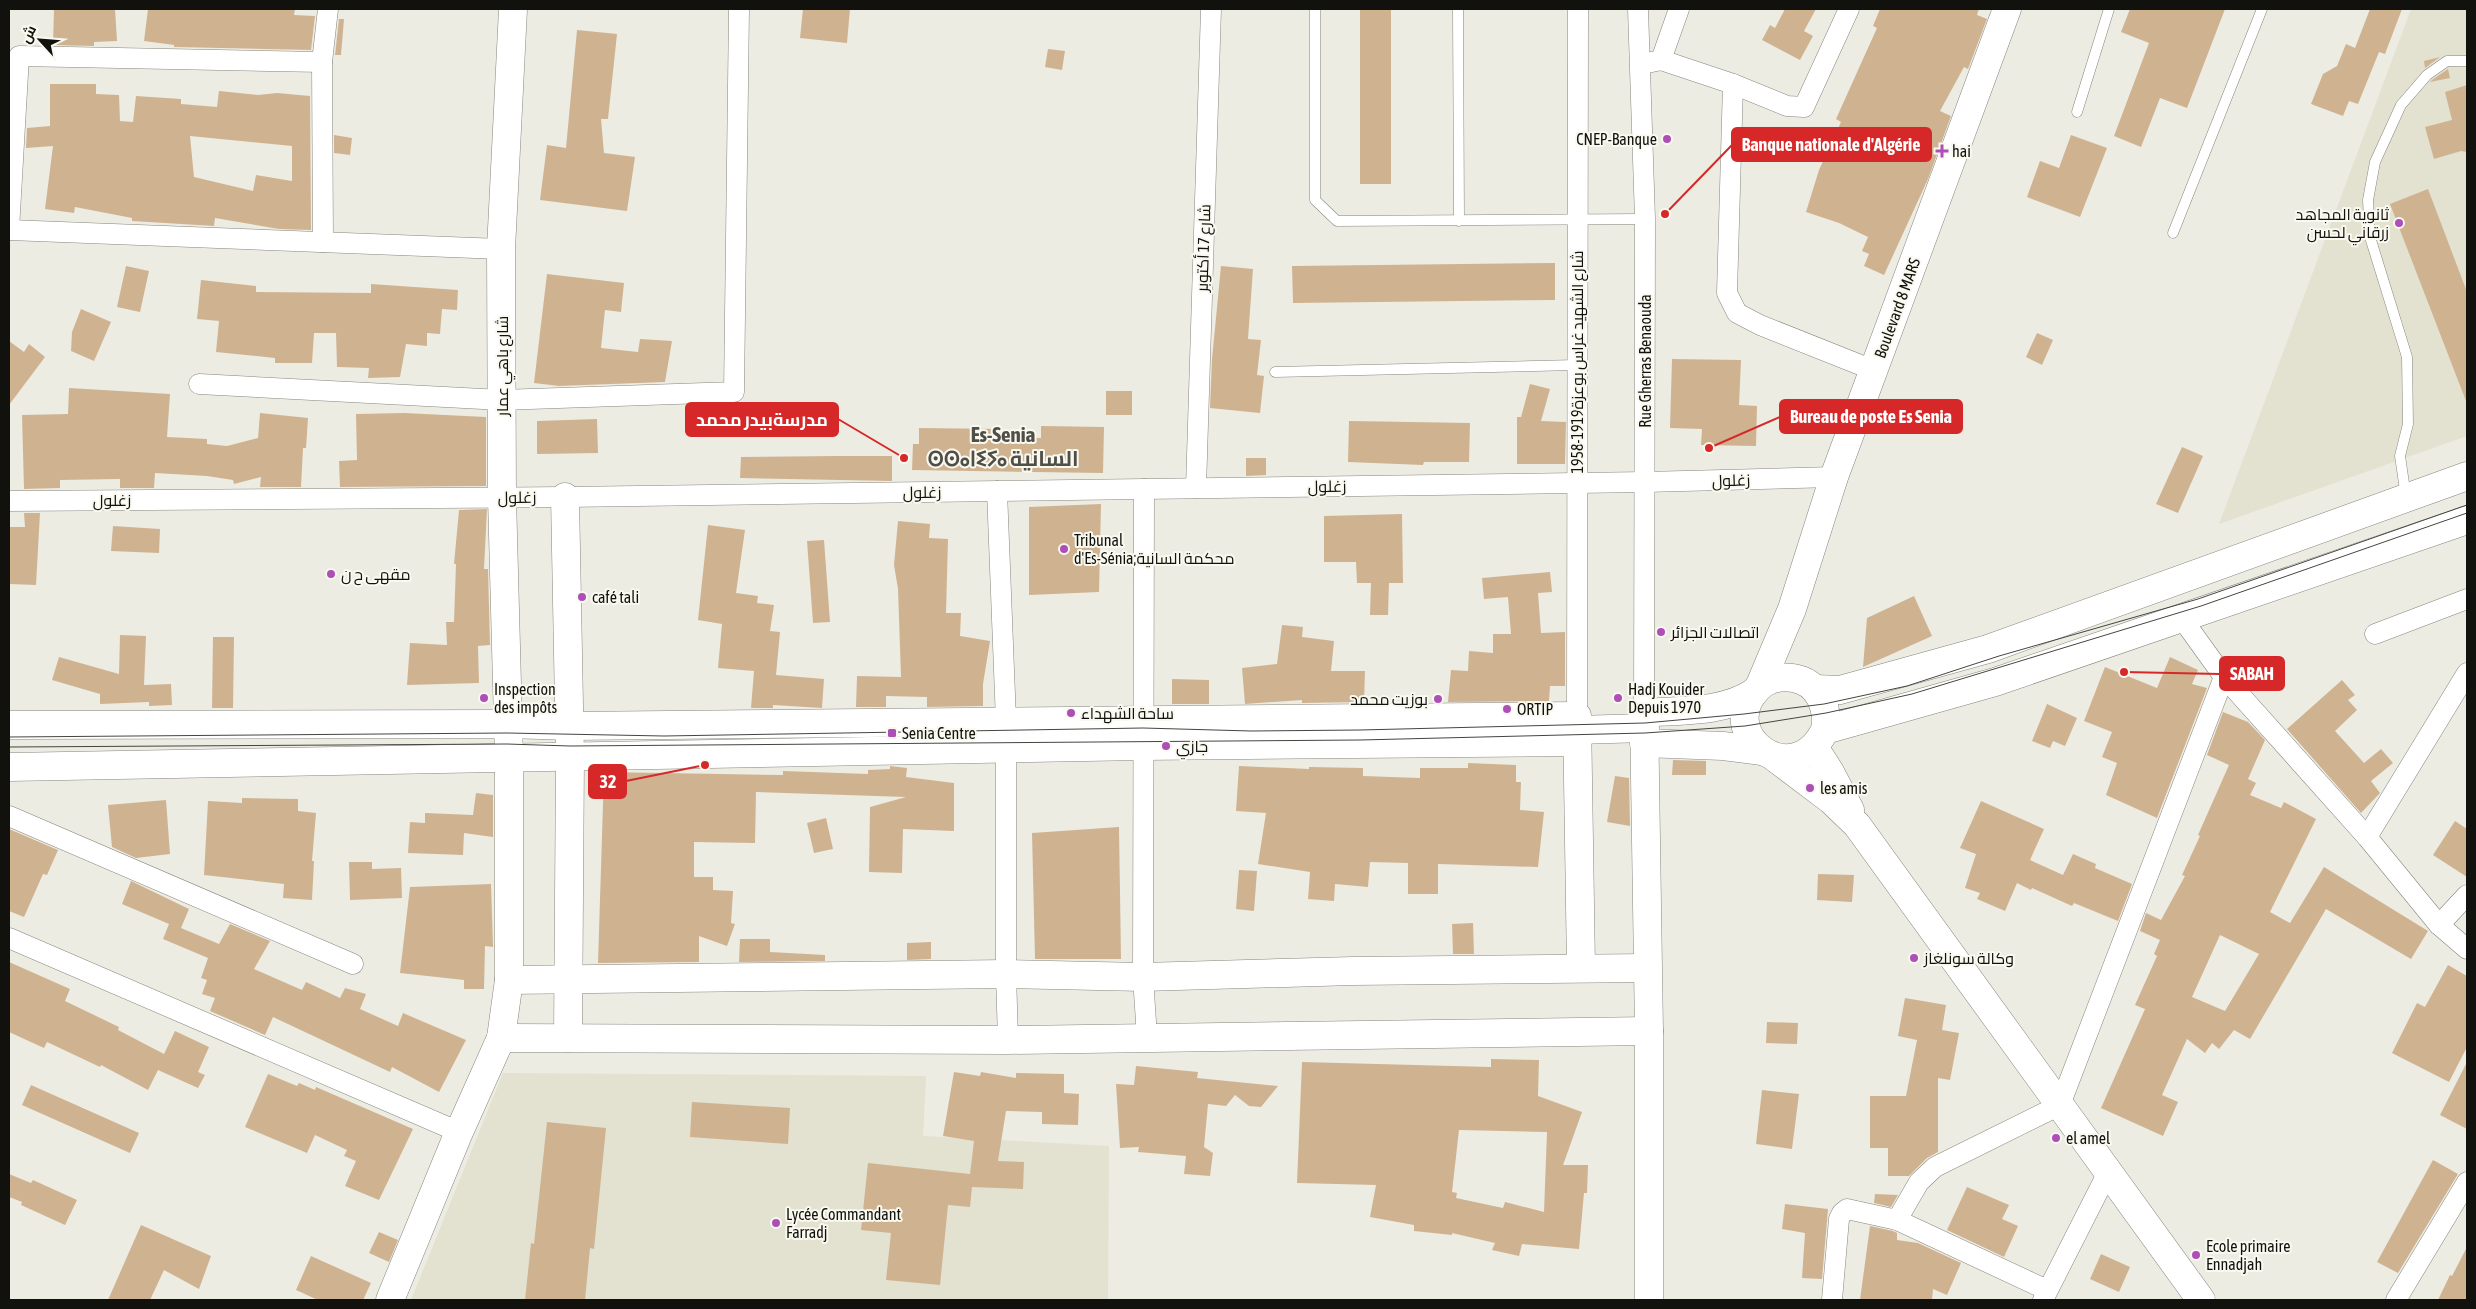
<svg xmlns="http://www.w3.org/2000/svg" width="2476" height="1309" viewBox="0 0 2476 1309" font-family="'Asap Condensed',Cairo,'Noto Sans Tifinagh',sans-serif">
  <rect width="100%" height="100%" fill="#edece3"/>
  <g fill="#e3e1d0">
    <path d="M2411,9H2467V436L2219,524Z"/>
    <path d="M503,1073L926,1076L923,1136L1109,1146L1108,1300H411Z"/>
  </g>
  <g fill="#cfb391" fill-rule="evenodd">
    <path d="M54,9H115L117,41L94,42V46L53,45Z"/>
    <path d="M148,9H295L294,15L315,16L311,50L174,47V45L144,41Z"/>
    <path d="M803,9H850L847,43L800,38Z"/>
    <rect x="1360" y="9" width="31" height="175"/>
    <path d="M1785,9H1816L1804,31L1813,36L1800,60L1762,40L1770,25L1775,28Z"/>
    <path d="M1880,9H1979L1977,15L1987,19L1968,69L1964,67L1940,111L1951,116L1928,179L1884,275L1864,266L1869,254L1862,251L1868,237L1839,223L1806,212L1819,170L1841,122L1836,119L1877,28L1873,26Z"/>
    <path d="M2130,9H2225L2187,108L2160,98L2141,147L2114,136L2149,43L2121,32Z"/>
    <path d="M2370,9H2402L2385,54L2379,52L2358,104L2349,101L2343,116L2311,104L2323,74L2337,66L2346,44L2355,48Z"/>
    <path d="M339,19H344L341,55H335Z"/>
    <path d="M577,30L617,34L608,119H601L604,153L635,157L627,211L540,200L547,145L566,148Z"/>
    <path d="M1048,49L1065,51L1062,70L1045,67Z"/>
    <path d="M2440,57L2425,68L2424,61Z"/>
    <path d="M2448,69L2450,78L2430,82L2432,80Z"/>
    <path d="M50,84H96V94L119,95L120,121L133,122L136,96L181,99V104L217,107L219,91L258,95L277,93L310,96L311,230L279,229L215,218L214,226L132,221V218L75,207L74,213L45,209L53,146L26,148L27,128L50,126ZM190,136L292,146V181L256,175L253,191L194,177Z"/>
    <path d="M2467,85V152L2461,151L2434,159L2425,127L2452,120L2445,92Z"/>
    <path d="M334,135L352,138L350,155L334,153Z"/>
    <path d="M2071,135L2107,148L2080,217L2027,197L2040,161L2059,168Z"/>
    <path d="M2428,189L2467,292L2466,401L2390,204Z"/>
    <path d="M1555,263V300L1293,303L1292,266Z"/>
    <path d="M126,266L149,271L140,312L117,307Z"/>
    <path d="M1221,266L1253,269L1248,339L1261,340L1257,375L1264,376L1260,413L1210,408L1212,359Z"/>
    <path d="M547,274L624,283L621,312L605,310L601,348L638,352L640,339L672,341L665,382L559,386L534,383Z"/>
    <path d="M201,280L256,286V292L371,293V284L458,290L457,310L442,309L440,334L427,333V346L406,344L400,377L368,378L369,368L337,367L336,333H314L312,363H275V358L216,352L219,321L197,319Z"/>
    <path d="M81,309L111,322L94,361L71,351L72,332Z"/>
    <path d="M2037,333L2053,340L2042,365L2026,357Z"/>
    <path d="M9,341L24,352L29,344L45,357L9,405Z"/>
    <path d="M1672,359L1741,360L1739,405L1757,406L1756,446L1701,445L1702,429L1670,428Z"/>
    <path d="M1530,384L1550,389L1541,421L1566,422L1565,464H1517V417H1521Z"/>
    <path d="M69,388L170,394L167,437L207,439V444L227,446L258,438L260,413L308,418L306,448H303L301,487H260L261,477L234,484L233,480L207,476L155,473L154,488H120V479L60,480V488L24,489L22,415L68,414Z"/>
    <rect x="1106" y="391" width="26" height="24"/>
    <path d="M404,413L486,417V486L340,487L339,461L357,460L356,414Z"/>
    <path d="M597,419L598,453L537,454V421Z"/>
    <path d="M1349,421L1470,423L1469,462H1424L1423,465L1348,462Z"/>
    <path d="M1041,426L1104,427L1103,473L912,470L913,444H919V428L1001,429V437L1041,438Z"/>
    <path d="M2182,447L2203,456L2178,513L2156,504Z"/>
    <path d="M837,456H892V481L740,478L741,457Z"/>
    <path d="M1246,458H1266V475L1246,476Z"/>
    <path d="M1101,504L1099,592L1029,595V507Z"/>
    <path d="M487,509L484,569H488L490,645L478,646L479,683L407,685L410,643L447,645L446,622H454L456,564H454L459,510Z"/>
    <path d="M24,513H40L36,585L9,584V527H25Z"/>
    <path d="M1402,514L1403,583H1389L1388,615H1370L1371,583H1357L1356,562H1324V516Z"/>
    <path d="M898,521L930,524L929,538L948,539L946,613H961L960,636L990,641L983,684V706L927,707V697L886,696V707H856L857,676L901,677L898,589L894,565Z"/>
    <path d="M708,525L745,530L736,593L758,596L757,603L774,605L770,631L780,632L776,675L824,679L822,708L773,705V708H751L754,671L718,668L722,624L698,620Z"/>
    <path d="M113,526L160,529L159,553L111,551Z"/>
    <path d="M824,540L830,622L813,623L807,541Z"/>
    <path d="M1550,572L1552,592L1538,593L1541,633L1565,632V686H1550L1549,701L1448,702L1451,670L1468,671L1469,651L1493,653V634H1511L1508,597L1484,599L1482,578Z"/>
    <path d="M1914,596L1932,636L1863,667L1867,618Z"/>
    <path d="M1282,625L1303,627L1302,637L1334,641L1331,671H1365L1364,702L1302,703V700L1245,704L1242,668L1277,664Z"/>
    <path d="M120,635L146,636L144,685L171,684L172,705L149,706V702L100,704V694L52,680L59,657L119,674Z"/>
    <path d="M213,637H234L233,708H212Z"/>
    <path d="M2170,657L2198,670L2192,684L2207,688L2157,818L2106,795L2117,763L2102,757L2112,732L2084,721L2105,667L2157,688Z"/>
    <path d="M1172,679L1209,680V704H1172Z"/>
    <path d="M2342,680L2355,695L2348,700L2357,710L2335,731L2364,763L2381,749L2393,763L2371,781L2380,793L2361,813L2287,729Z"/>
    <path d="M2047,704L2077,718L2065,746L2053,741L2050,748L2032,741Z"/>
    <path d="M2223,712L2248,722L2265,740L2248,779L2256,783L2250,795L2281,808L2284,802L2316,819L2270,912L2290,923L2324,867L2428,931L2411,959L2326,909L2250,1039L2234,1030L2219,1049L2212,1043L2205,1053L2187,1039L2162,1095L2178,1102L2163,1136L2101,1108L2145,1009L2135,1005L2157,956L2154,954L2160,940L2140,931L2146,913L2161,920L2185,876L2182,875L2200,836L2198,835L2229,765L2207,755ZM2220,935L2259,954L2225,1011L2192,997Z"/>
    <path d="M1673,760L1706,761V775H1672Z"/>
    <path d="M1468,763L1516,765V782H1521L1520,810L1544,812L1538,867L1438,864V894H1408V863L1370,862L1368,887L1335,884L1334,901L1308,899L1310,872L1258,864L1266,813L1236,811L1239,766L1309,769V767L1363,768V776L1420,778V768H1468Z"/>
    <path d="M890,766L907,768L906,777L954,783V831L903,829L902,873L869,872L870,807L906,797L756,792L755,843L694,842V877H713V890L733,891L731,923L735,924L727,946L699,936V962L598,963L604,772L783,775V771L868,774V770L890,769Z"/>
    <path d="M1615,776L1629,778L1630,826L1607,822Z"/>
    <path d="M476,793L493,795V837L464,833L463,855L408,853L410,822L425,823V813L473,815Z"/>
    <path d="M242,798L298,799V811L316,813L312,861H314L312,900L283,898L284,884L204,875L208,801L242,803Z"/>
    <path d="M166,800L170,854L136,858L112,847L108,805Z"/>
    <path d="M1981,801L2044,829L2030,860L2063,875L2073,854L2096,864L2095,868L2132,884L2118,921L2074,903L2072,906L2032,888L2031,890L2017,883L2005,911L1977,899L1980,893L1965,888L1976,854L1960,848Z"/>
    <path d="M826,818L833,849L814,853L807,823Z"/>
    <path d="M2455,821L2467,829V877L2433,855Z"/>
    <path d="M1119,827L1121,959H1035L1032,833Z"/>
    <path d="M9,829L58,850L47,875L43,874L24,917L9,911Z"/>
    <path d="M349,862H372V869L401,868L402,898L350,900Z"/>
    <path d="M1239,870L1257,871L1254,911L1236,909Z"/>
    <path d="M1818,874L1854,875L1852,902L1817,900Z"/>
    <path d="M131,881L189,909L181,928L219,944L230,924L270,941L254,969L302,990L306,982L340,998L345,988L366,994L360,1009L398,1026L403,1013L466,1040L439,1092L392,1067L390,1072L273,1017L265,1035L210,1011L215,998L202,994L207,980L201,978L208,958L163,939L169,924L122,904Z"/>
    <path d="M491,884L493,945V947L485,946L484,989H464V980L400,973L410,887Z"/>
    <path d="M1473,923L1474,954H1453L1452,924Z"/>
    <path d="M740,939H770V952L825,955V961L739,962Z"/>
    <path d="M931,942V959L907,960V943Z"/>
    <path d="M9,962L70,989L65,1001L119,1027L118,1030L164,1054L175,1031L209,1047L198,1072L205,1075L198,1088L158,1070L148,1090L101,1065L100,1067L47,1042L44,1048L9,1032Z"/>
    <path d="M2448,965L2467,976V1047L2449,1082L2392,1053L2417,1003L2425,1007Z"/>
    <path d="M1905,998L1946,1005L1942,1030L1959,1033L1950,1080L1938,1078V1152L1927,1158L1909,1176H1888V1148H1870V1096H1906L1917,1040L1898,1036Z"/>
    <path d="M1767,1022L1798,1023L1797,1044L1766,1043Z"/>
    <path d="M1491,1059L1539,1060L1538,1096L1582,1112L1563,1165H1588L1587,1193H1584L1579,1249L1522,1244L1519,1256L1492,1250L1495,1243L1452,1233V1235L1414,1231V1225L1370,1217L1376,1185L1297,1183L1302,1062L1491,1067ZM1459,1130L1547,1132L1544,1212L1505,1202L1503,1208L1456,1198L1457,1193L1452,1192Z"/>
    <path d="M2467,1062V1129L2440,1115Z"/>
    <path d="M1136,1066L1198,1072L1197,1078L1278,1086L1261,1107L1249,1106L1235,1095L1226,1106L1208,1104L1204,1147L1213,1153L1210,1176L1184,1174L1186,1156L1138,1152L1139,1147L1120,1148L1116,1084L1134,1085Z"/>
    <path d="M954,1072L980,1076L981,1072L1016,1078V1073L1064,1074V1093L1079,1094L1078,1125L1042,1124V1112L1006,1111L998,1161L1024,1162L1023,1189L972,1187L970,1207L948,1205L940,1285L886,1280L891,1233L861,1230L868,1163L970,1174L974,1141L943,1136Z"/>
    <path d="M268,1074L297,1086L299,1083L315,1090L316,1087L413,1129L379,1200L345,1186L356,1161L344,1156L347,1150L315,1135L307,1153L245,1127Z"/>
    <path d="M31,1085L139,1133L130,1153L22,1105Z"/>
    <path d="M1762,1090L1799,1094L1792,1149L1756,1144Z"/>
    <path d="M692,1102L790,1108L788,1144L690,1137Z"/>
    <path d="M547,1122L606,1128L594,1249L590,1248L585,1300H525L531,1243L534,1244Z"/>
    <path d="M2433,1160L2458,1174L2398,1273L2377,1262Z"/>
    <path d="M9,1174L31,1183L33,1180L77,1200L65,1225L21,1205L22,1202L9,1197Z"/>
    <path d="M1967,1187L2009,1205L2002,1219L2018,1226L2004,1257L1947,1230Z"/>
    <path d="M1875,1194L1898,1195L1891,1207L1874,1203Z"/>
    <path d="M1785,1204L1828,1209L1822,1279L1802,1278L1805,1233L1782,1229Z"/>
    <path d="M141,1225L211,1256L199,1289L164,1270L150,1300H108Z"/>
    <path d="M1870,1226L1893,1231L1897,1233V1240L1918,1243L1961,1263L1947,1295L1933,1289L1932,1300H1860Z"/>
    <path d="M379,1232L398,1240L389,1262L369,1253Z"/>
    <path d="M2467,1247V1300H2438L2450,1275L2452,1276Z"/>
    <path d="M2101,1254L2130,1267L2119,1292L2090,1279Z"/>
    <path d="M311,1256L371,1283L363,1300H318L296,1290Z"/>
  </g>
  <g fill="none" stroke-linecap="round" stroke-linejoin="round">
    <g stroke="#87867e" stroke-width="11">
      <g id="service">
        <path d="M1315,9V200L1337,221L1645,219"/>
        <path d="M1458,9L1459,221"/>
        <path d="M2077,112L2109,9"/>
        <path d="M2173,233L2262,9"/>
        <path d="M1275,372L1576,365"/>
        <path d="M2406,497L2400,456L2408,424L2407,357L2370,237L2368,200L2375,162L2401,105L2427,75L2447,61H2467"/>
      </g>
    </g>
    <g stroke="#87867e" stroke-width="21">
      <g id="minor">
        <path d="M1638,9L1645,219L1644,713"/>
        <path d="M1661,60L1733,84L1787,106L1804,107L1849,9"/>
        <path d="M1647,63L1661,60L1679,9"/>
        <path d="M1733,84L1727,293L1737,313L1760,325L1873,370"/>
        <path d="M9,230L501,249"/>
        <path d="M9,230L19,56L322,62"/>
        <path d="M323,242L322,62L328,9"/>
        <path d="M199,384L502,400L734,392L739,9"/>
        <path d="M1196,488L1211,9"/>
        <path d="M1144,489L1143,977L1147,1037"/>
        <path d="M997,491L1006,721V974L1008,1040"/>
        <path d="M9,501L565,497L1645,482L1834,477"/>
        <path d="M2183,620L2224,677L2367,837L2439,925L2467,949"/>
        <path d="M2375,634L2467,599"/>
        <path d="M1577,716L1578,9"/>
        <path d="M9,816L353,964"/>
        <path d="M2367,837L2467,673"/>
        <path d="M2439,925L2467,895"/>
        <path d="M9,938L459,1132"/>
        <path d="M1897,1220L1919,1182L1935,1167L2060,1105L2224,677"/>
        <path d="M1832,1300L1839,1219L1842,1213L1847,1209L1897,1220L2047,1290"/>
        <path d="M2043,1300L2108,1172"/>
        <path d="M2396,1300L2467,1182"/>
      </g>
    </g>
    <g stroke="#87867e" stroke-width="29">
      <g id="secondary">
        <path d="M565,497L570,757L568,1038"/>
        <path d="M1760,685L1792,609L1834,477L2007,9"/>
        <path d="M1815,689L1840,690L1988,649L2467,476"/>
        <path d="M9,725L506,724L570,726L1577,716L1581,968"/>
        <path d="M1577,730L1645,728"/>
        <path d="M1825,730C1829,706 1818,682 1793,678C1780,676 1767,679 1758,688C1713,733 1793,795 1825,730L1995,682L2467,520"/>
        <path d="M1644,743L1723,746L1762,751"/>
        <path d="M1814,747L1830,772L1850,810"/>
        <path d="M1774,757L1831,800L1857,825L2201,1300"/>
        <path d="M9,767L1142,746L1577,742"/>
        <path d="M509,980L1006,974L1143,977L1353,971L1647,968"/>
        <path d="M501,1038L1008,1040L1649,1031"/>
        <path d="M390,1300L459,1132L501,1038L509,980V759L502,497L501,249L513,9"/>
        <path d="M1649,1300V1031L1644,713C1680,710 1722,713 1753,693"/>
      </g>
    </g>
    <use href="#service" stroke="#fff" stroke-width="10"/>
    <use href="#minor" stroke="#fff" stroke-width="20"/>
    <use href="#secondary" stroke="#fff" stroke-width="28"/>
    <g stroke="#454540" stroke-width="1">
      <path d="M9,737L507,733L664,736L1143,728L1251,731L1360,730L1645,723L1744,714L1824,704L1907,686L1999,656L2198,599L2467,505"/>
      <path d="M9,747L507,744L570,746L1360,740L1645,733L1745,726L1826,713L1912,694L2201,606L2467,513"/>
    </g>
  </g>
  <g fill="#ae4fb8" stroke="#faf9f0" stroke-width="2">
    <circle cx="1667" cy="139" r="5"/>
    <path d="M1939.5 143.5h5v5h5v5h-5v5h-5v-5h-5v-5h5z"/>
    <circle cx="2399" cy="223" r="5"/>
    <circle cx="1064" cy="549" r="5"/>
    <circle cx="331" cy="574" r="5"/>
    <circle cx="582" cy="597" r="5"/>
    <circle cx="1661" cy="632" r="5"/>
    <circle cx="484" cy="698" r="5"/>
    <circle cx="1618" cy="698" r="5"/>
    <circle cx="1438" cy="699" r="5"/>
    <circle cx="1507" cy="709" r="5"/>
    <circle cx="1071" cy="713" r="5"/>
    <rect x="887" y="728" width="10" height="10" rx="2.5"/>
    <circle cx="1166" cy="746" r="5"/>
    <circle cx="1810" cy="788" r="5"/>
    <circle cx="1914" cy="958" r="5"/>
    <circle cx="2056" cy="1138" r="5"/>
    <circle cx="776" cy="1223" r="5"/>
    <circle cx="2196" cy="1255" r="5"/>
  </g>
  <g text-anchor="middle" stroke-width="4" stroke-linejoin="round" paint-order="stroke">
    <g font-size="16" fill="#11110e" stroke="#faf9f0" text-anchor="start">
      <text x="1657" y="145" text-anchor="end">CNEP-Banque</text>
      <text x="1952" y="157">hai</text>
      <text x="2389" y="220" text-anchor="end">ثانوية المجاهد<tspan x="2389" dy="18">زرقاني لحسن</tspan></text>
      <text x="1074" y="546">Tribunal<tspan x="1074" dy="18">d'Es-Sénia;محكمة السانية</tspan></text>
      <text x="341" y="580">مقهى ح ن</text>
      <text x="592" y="603">café tali</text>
      <text x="1671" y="638">اتصالات الجزائر</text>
      <text x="494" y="695">Inspection<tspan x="494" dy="18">des impôts</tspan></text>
      <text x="1628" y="695">Hadj Kouider<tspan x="1628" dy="18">Depuis 1970</tspan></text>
      <text x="1428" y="705" text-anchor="end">بوزيت محمد</text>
      <text x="1517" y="715">ORTIP</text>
      <text x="1081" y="719">ساحة الشهداء</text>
      <text x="902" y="739">Senia Centre</text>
      <text x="1176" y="752">جازي</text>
      <text x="1820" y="794">les amis</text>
      <text x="1924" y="964">وكالة سونلغاز</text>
      <text x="2066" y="1144">el amel</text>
      <text x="786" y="1220">Lycée Commandant<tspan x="786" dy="18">Farradj</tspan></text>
      <text x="2206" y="1252">Ecole primaire<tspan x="2206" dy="18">Ennadjah</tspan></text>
    </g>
    <g font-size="16" fill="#11110e" stroke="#faf9f0">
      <text transform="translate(1203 248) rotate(-88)" y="6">شارع 17 أكتوبر</text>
      <text transform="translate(1897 308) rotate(-70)" y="6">Boulevard 8 MARS</text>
      <text transform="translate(1645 361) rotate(-90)" y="6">Rue Gherras Benaouda</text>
      <text transform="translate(1577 362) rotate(-90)" y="6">شارع الشهيد غراس بوعزة1919-1958</text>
      <text transform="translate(502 366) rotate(-90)" y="6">شارع باهي عمار</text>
      <text transform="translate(1731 480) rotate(-2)" y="6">زغلول</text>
      <text transform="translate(1327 486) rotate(-1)" y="6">زغلول</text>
      <text transform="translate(922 492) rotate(-1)" y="6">زغلول</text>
      <text transform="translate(517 497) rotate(-1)" y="6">زغلول</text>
      <text x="112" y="506">زغلول</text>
    </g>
    <g font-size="21" font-weight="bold" fill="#4f4e47" stroke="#faf9f0">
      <text x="1003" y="442">Es-Senia<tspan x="1003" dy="24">ⵙⵙⴰⵏⵉⵢⴰ السانية</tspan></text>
    </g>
  </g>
  <path fill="none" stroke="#d62828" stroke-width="2" d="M1665 214L1732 145M1709 448L1780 417M904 458L838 419M2124 672L2220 674M705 765L626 781"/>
  <g fill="#d62828" stroke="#faf9f0" stroke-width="2">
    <circle cx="1665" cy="214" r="5"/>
    <circle cx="1709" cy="448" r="5"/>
    <circle cx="904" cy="458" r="5"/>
    <circle cx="2124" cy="672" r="5"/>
    <circle cx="705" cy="765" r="5"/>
  </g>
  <g fill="#d62828" stroke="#d62828" stroke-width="2">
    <rect x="1732" y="128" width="199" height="33" rx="5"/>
    <rect x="1780" y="400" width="182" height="33" rx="5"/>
    <rect x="686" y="403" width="152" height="33" rx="5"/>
    <rect x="2220" y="657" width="64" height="33" rx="5"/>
    <rect x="589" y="765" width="37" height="33" rx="5"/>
  </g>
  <g font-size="18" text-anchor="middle" font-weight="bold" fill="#fff">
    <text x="1831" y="151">Banque nationale d'Algérie</text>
    <text x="1871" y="423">Bureau de poste Es Senia</text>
    <text x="762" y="426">مدرسةبيدر محمد</text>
    <text x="2252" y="680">SABAH</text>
    <text x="608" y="788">32</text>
  </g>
  <rect width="2476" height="1309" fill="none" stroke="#11110e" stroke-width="20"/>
  <g transform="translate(40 40) rotate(296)" stroke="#faf9f0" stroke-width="4" paint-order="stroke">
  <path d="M0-4L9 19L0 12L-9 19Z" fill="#11110e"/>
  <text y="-8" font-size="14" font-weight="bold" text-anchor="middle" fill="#11110e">ش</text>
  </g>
</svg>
